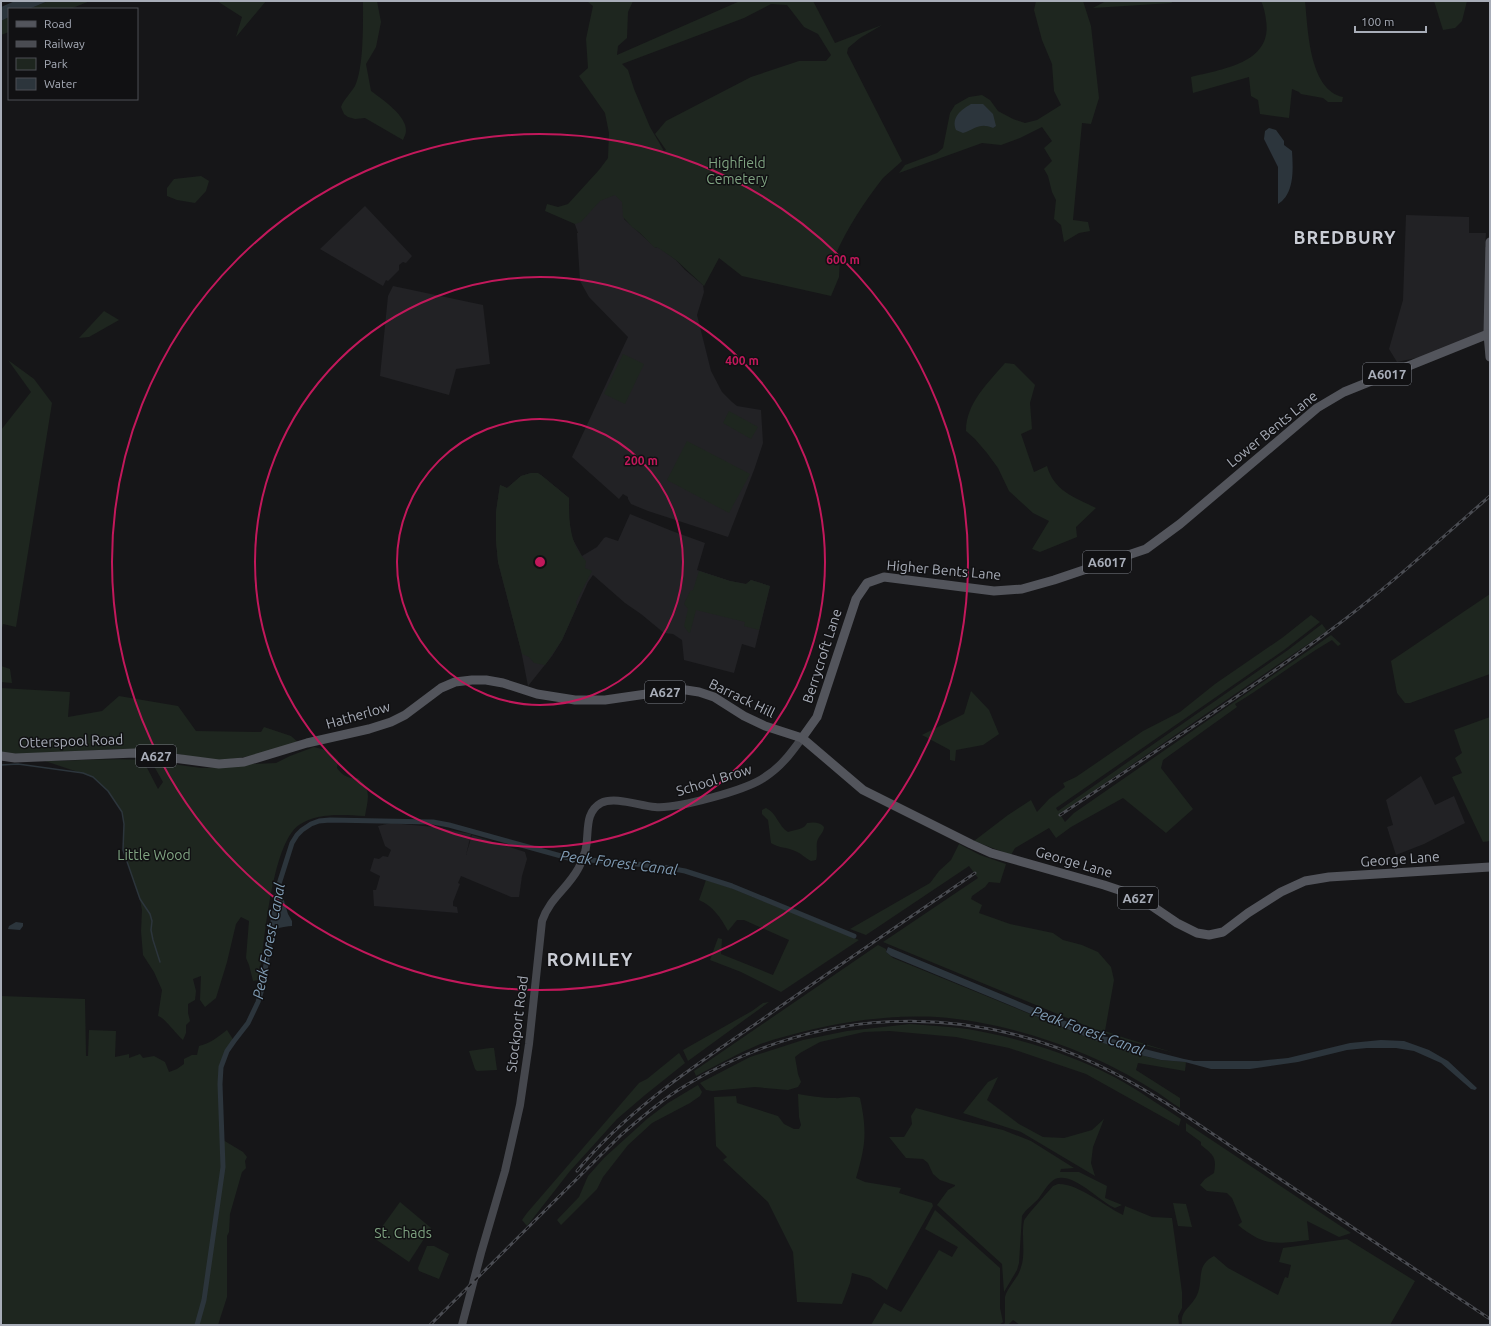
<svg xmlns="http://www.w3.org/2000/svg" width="1491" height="1326" viewBox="0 0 1491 1326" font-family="Ubuntu,sans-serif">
  <rect width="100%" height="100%" fill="#161618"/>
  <g fill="#222225">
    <path d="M604,187L634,195L624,219L656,248L657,246L676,260L685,270L703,285L704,292L697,315L711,371L722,392L732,402L737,406L761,410L763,443L754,470L728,537L648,511L631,504L628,499V497L623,494L619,499L572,457L628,337L589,297L580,281L577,233H578L572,216Z"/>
    <path d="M365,206L412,256L406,263L403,262L399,265V270L388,281L386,280L383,286L320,249Z"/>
    <path d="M1406,215L1469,217V233H1486L1485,247H1490V332L1426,356L1397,362L1389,349L1403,300Z"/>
    <path d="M393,286L483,305L490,364L456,369L449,395L380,376L388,296Z"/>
    <path d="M531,473L541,475L569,498V519L572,538L582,556L597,547L604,538L606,537L618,541L630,514L672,531L705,543L697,570L730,581L746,584L751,580L770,586L755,648L742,644L734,673L684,660L682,640L673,634L664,633L641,614L625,603L593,575L588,582L562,640L552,656L528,686L521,650L498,562L496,541V512L500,485L507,488L521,476Z"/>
    <path d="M1421,776L1435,805L1454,796L1465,823L1424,844L1396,855L1387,827L1393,825L1386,800Z"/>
    <path d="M391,823L434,827L471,834L466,855L472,835L525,852L527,859L522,876L519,897H511L461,876L458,883L460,884L453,902V906L457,907L458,913L374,906L373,890H376L380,876L370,871L374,858L379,859L383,856L388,857L391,850L385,846L378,826Z"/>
  </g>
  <g fill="#1e261f" fill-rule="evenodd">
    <path d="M48,1H90L70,9H29Z"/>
    <path d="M217,1H266L236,37L242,17Z"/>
    <path d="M363,1H377L381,22L376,47L366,64L371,91C382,99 407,116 406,131C406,134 404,137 403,140L365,118L355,119L348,117L344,114L341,107C344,99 351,93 355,86C364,67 363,23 363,1Z"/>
    <path d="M577,1H633L628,12L627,38L618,46L617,55L740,1H813L835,43L882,25L860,38L848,48L847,53L902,161C896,167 889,172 883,178C864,202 846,230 834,258L840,259L839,277L831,296L742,276L719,258L704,286L676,260L657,247L655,248L640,233L632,227L623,217L622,202L615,195L600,201L581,222L575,224L545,211L547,204L558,207L568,204L599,170L608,158L609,133L605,113L579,76L588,68L586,39L593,6L588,2ZM771,4L787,5L804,27L818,34L831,55L826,61H799L751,77L666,121L655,134L666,150L664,151L650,127L634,89L628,70L622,64L744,18Z"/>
    <path d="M1036,1H1083L1091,26L1099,98L1091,124L1082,123L1073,220L1088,222L1090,231L1079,233L1064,242L1061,225L1054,219L1056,200L1052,192L1048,176L1044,169L1052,161L1044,148L1052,141L1042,127L1020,138L1001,145L982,143L899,173L905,165L937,153L943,148L950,113L955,105L969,97L982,95L990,100L998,111L1013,119L1025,123L1037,120L1061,105L1054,91L1052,64L1042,40L1034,10ZM993,114V128L988,125H980Z"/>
    <path d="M1106,1H1171L1172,3L1093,8Z"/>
    <path d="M1259,1H1305C1308,29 1309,90 1343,97L1342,102H1328L1323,98L1301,94L1299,92L1292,89L1289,118L1260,114L1258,100L1251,96L1249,77L1193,93L1191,77C1223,69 1273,63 1266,20C1265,13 1264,7 1261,1Z"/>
    <path d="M1434,1H1467L1462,21L1455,28L1443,30Z"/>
    <path d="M9,17V32L1,35V21Z"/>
    <path d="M201,176L209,181L206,191L195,203L177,200L167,196V188L174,179Z"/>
    <path d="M104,311L119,320L89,337L79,338Z"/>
    <path d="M623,354L644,364L625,404L604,394Z"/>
    <path d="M8,360L34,379L52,403L16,627L3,624L1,632V430L31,392Z"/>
    <path d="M1005,363L1014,364L1035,385L1030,403L1032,429L1021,434L1034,472L1047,466C1054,491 1074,497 1096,508L1076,527L1077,537L1040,552L1032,549L1049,521L1033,513L1009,491L998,468L987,453L975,439L966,431C966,403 988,383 1005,363Z"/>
    <path d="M729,411L758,427L751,439L723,423Z"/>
    <path d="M687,441L750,474L729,513L667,480Z"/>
    <path d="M531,473H538L541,475L569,498C569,521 569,543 586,561L585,568L592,571L576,602L577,606L562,640L545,665L534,663L529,657L522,654L498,562L496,541V512L500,485L507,488L521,476Z"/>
    <path d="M699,571L730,581L746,584L751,580L770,586L759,630L744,626L745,622L696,610L690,633L688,632L684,626L688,609L684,604L690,591L693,590Z"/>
    <path d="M1490,594V674L1410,703H1405L1397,693L1391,661Z"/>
    <path d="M1311,615L1320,622L1284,650L1056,808L1058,811L1185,722L1288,650L1322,624L1327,631L1060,814L1065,822L1074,813L1331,635L1341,644L1338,646L1332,640C1298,660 1268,684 1235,704L1237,707L1163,760L1161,768L1193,809L1166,833L1123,798L1071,827L1056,838L1049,828L1015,848L1011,855L974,841L1008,815L1031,800L1037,812L1049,799L1065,787L1063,783L1076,777L1143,731L1180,712L1215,684L1282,638Z"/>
    <path d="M1,666L10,669L12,683L1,682Z"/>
    <path d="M1,688L70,692L68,717L102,711L119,696L178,706L196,731L261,732L264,727L291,736L299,743L252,756L217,761L155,750L120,749L21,754L1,753Z"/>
    <path d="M971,691L989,710L999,734L983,745L956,750L955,761L950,760V750L922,735L964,714Z"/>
    <path d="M1490,717V841L1483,842L1452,777L1462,773L1455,758L1462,753L1454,730Z"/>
    <path d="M314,747L326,750L338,760L337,768C342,775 348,779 358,778C372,790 368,798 365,816C343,815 318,812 299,825C271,844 264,947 259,980L253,981L249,965L246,958L249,921L241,917L236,924L227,962L216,998L205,1007L200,1000L201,976L193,979L196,991L195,1000L188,1004V1013L190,1021L186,1025V1033L183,1040C175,1033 165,1018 158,1016L162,990L154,972L143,955L141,931L142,910L140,899L123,850L124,824L122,812L108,791L93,777L45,761C78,761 111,758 143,760L158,789L163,782L151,761L201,768L229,767L251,764L276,763L290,756Z"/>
    <path d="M766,808C777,813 778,826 788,832C795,830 805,829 807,823C814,822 820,822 824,827C824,833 818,836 817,842C816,848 818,854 816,860L811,861C805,858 801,853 795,851C787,847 778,848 771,843L768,820L762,814V810Z"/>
    <path d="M959,844L980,855L1006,864L1000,883L989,882L985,887L972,896L971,899L982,905L979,913L1010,924L1053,933L1063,940L1082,945L1098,952L1111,967L1114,980L1105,1031L1125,1038L1175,1053L1125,1040L1094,1029L883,942L978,878L969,866L866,935L850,929L930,883L939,871L951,860Z"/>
    <path d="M706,880L731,888L859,940L781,992L741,972L710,960L718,938L722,939L721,954L773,975L789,940L744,920H737L728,931C721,918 713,906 699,900Z"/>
    <path d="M878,945L886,949V952L893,958L1089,1038L1148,1057L1161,1060L1186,1062L1185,1071L1138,1063L1136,1070L1180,1098V1108C1170,1102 1161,1094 1150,1088C1091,1050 1007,1022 937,1017C896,1015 853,1020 814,1029C795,1034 776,1038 758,1045C737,1054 717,1065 696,1076L694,1071Z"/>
    <path d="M1,996L85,999L86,1056H88L89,1030L116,1031L115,1057L129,1054V1058L140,1054L143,1058L154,1056L165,1062L169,1072L177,1069L184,1064V1059L192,1055H197L199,1046C211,1043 218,1037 227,1030L234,1041C229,1049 224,1058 221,1067C216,1086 221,1119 223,1140L243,1152L247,1157L245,1161L246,1168L242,1172L230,1214L229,1232L227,1236V1297L218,1325H3L1,1317Z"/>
    <path d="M769,1002L688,1061L683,1050L752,1011L763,1003Z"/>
    <path d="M910,1024C936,1026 963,1027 988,1033C1030,1041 1088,1061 1125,1083C1144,1094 1162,1107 1181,1119L1179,1126L1086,1074L1009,1048L956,1037L890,1031L864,1032L820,1042L800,1053L795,1057L798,1074L801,1082L798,1087L788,1090L755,1087L712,1091L706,1090L700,1083L750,1057L803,1040L847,1031Z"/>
    <path d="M490,1048H494L497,1070L477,1071L475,1069L469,1051Z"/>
    <path d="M679,1053L685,1063L645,1095L617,1119L570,1171L527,1226L522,1220L527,1213L639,1083L647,1079Z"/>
    <path d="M998,1077L987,1100L1019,1124L1043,1137L1064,1138L1092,1130L1104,1119L1093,1147L1091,1163L1095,1176L1021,1132L963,1113L988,1082Z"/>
    <path d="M698,1085L702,1092L700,1096L690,1103L652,1123L628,1145L603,1177L597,1189L561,1225L557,1220L579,1197L588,1176L604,1158L647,1119L668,1103Z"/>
    <path d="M798,1094C810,1096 822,1098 834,1098C842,1099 852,1095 860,1098C867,1131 866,1145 856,1178L865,1182L901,1188L899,1193L932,1203L933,1206L890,1283L887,1290L870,1278L852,1273L850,1283L842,1304L797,1302L793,1252L768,1202L723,1160L727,1157L716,1146L714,1097L736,1096L737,1103L778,1116L784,1124L794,1129H799L801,1125L799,1117Z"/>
    <path d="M916,1108L964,1121L1003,1130L1031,1141L1074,1168L1061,1169L1060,1172H1079L1107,1186L1105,1198L1122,1205L1115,1208C1100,1202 1073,1171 1055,1179C1048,1183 1044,1191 1039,1198C1034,1204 1026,1209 1022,1216L1019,1263L1017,1270L1004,1292L1002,1264L937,1205L948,1190L955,1186V1185L940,1180L933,1174L928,1163L923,1159L906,1158L889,1137H904L912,1124L911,1116Z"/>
    <path d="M1186,1123L1351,1233L1339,1237L1307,1221L1309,1240C1276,1244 1265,1247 1238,1225L1242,1222L1232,1198L1227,1193L1207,1191L1200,1185L1205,1179L1214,1173C1217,1156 1213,1155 1201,1145V1142L1186,1131Z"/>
    <path d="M1058,1184C1077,1183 1105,1206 1123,1215L1125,1206L1152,1217L1172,1218L1182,1292V1308L1178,1316L1179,1325H1020L1013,1320L1008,1325H1003L1005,1323V1297C1008,1286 1018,1279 1021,1267C1026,1254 1021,1235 1024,1221C1025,1217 1049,1191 1053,1186Z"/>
    <path d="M400,1202L431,1228L409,1262L374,1238Z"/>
    <path d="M1173,1203L1186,1204L1192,1227L1178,1226Z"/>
    <path d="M935,1210L1000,1268V1308L1003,1322L999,1325H871L884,1303L901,1312L939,1250L952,1257L958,1247L925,1229Z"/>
    <path d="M1347,1239L1415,1281L1390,1325H1182C1180,1310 1191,1308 1197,1295C1204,1280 1195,1266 1214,1256L1228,1268L1278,1295L1285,1277L1288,1278L1291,1265L1279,1262L1283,1248Z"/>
    <path d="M427,1246H434L449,1254L439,1279L419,1271L418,1268Z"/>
  </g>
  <g fill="#2c353c">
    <path d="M15,1H48L29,9H9V17L1,21V7Z"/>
    <path d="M971,104H983L993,114L996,126L993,128C980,122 975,129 963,133L956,130C951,117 961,110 971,104Z"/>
    <path d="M1269,128L1276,130L1284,141V145L1292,151C1293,168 1295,194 1278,204V167L1264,139L1265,131Z"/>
    <path d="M279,884L288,914L292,921V926C282,927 277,927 271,934Z"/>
    <path d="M16,922L23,923V926L20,930L8,929L9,926Z"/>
    <path d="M888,947L1087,1030L1133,1046L1184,1059L1194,1061H1258L1288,1058L1350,1043L1381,1040L1404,1041L1429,1050L1448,1061L1477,1088L1475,1090L1471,1089L1441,1063L1414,1051L1396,1048H1367L1347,1050L1298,1062L1250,1069H1211L1185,1062L1161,1060L1132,1053L1089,1038L891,956L886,952Z"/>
  </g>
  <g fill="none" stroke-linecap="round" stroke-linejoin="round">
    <path stroke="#2c353c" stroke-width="1.5" d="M1,765L18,764L83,773L93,777L108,791L122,812L124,824L123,850L140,899L150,914L152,921L151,930L153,940L160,962"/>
    <path stroke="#2c353c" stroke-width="5" d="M197,1325L204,1300L223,1167L220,1084L221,1067L227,1051L234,1041L248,1023L258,1002L262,989L279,884L292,843L297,835L302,830L311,824L319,821L330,820L433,822L449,825L572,859L620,862L669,868L685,871L732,886L854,936"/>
    <path stroke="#45474d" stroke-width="8" d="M462,1325L481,1253L505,1171L520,1105L529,1044L542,921C550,898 567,889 578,869C581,864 583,857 585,852C590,835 583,813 601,803C615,796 640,806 655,807C677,809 747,790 765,777C781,767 791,753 802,738"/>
    <g stroke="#53555c" stroke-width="9">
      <path d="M1490,242L1488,334L1490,357"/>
      <path d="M802,738L817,717L856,599L867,583L884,577L994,591L1022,589L1054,580L1146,549L1180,524L1317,408L1344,392L1488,334"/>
      <path d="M1,756L15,758L135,753L219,764L244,762L307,743L369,729L391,722L405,715L441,688L455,682L472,680H486L503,683L537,694L575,700H605L674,690H686L699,692L714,697L744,716L765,726L802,738L863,790L971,844L991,853L1104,885L1128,893L1146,902L1177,923L1197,933L1209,935L1223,932L1248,913L1281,892L1305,881L1329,877L1490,867"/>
    </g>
    <g stroke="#4a4c52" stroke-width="3">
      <g id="rail">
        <path d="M1060,815C1150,755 1241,696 1328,632C1385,590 1437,542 1490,496"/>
        <path d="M577,1171C627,1110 693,1067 757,1023C829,972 902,923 975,873"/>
        <path d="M430,1325L621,1135C642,1117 664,1098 688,1084C816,1008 962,1000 1098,1065C1157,1093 1210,1133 1265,1169C1340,1219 1415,1269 1490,1319"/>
      </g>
    </g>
    <use href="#rail" stroke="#111113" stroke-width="1.5" stroke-dasharray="4.5" stroke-linecap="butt"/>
  </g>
  <g fill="none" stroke="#c2185b" stroke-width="2">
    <circle cx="540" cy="562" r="143"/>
    <circle cx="540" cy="562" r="285"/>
    <circle cx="540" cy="562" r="428"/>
  </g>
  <g text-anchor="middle" stroke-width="3" stroke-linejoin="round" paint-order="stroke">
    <g fill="#111113" stroke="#7b7e86" stroke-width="1">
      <rect x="1363" y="363" width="48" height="22" rx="3"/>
      <rect x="1083" y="551" width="48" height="22" rx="3"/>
      <rect x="645" y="681" width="40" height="22" rx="3"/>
      <rect x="136" y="745" width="40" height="22" rx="3"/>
      <rect x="1118" y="887" width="40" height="22" rx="3"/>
    </g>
    <g font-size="13" font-weight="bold" fill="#a8adb8">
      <text x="1387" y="379">A6017</text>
      <text x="1107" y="567">A6017</text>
      <text x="665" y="697">A627</text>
      <text x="156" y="761">A627</text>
      <text x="1138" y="903">A627</text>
    </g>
    <g font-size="14" fill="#7fa381" stroke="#111113">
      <text x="737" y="168">Highfield<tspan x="737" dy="16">Cemetery</tspan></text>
      <text x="154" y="860">Little Wood</text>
      <text x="403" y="1238">St. Chads</text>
    </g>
    <g font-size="14" fill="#a8adb8" stroke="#111113">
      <text transform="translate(1272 429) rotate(-39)" y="5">Lower Bents Lane</text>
      <text transform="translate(944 570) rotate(5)" y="5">Higher Bents Lane</text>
      <text transform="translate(822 656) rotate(-72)" y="5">Berrycroft Lane</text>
      <text transform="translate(742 698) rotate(26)" y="5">Barrack Hill</text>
      <text transform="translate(358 715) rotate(-16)" y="5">Hatherlow</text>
      <text transform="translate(71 741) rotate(-2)" y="5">Otterspool Road</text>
      <text transform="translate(714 780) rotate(-17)" y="5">School Brow</text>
      <text transform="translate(1400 859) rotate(-4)" y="5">George Lane</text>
      <text transform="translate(1074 862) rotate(16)" y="5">George Lane</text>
      <text transform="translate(517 1024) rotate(-83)" y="5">Stockport Road</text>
    </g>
    <g font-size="15" font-style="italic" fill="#7f9bb3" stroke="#111113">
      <text transform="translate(619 863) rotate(7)" y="5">Peak Forest Canal</text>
      <text transform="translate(269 941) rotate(-79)" y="5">Peak Forest Canal</text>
      <text transform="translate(1088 1031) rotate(20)" y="5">Peak Forest Canal</text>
    </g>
    <g font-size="18" font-weight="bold" letter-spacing="1" fill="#c9ccd4" stroke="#111113">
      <text x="1345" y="244">BREDBURY</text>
      <text x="590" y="966">ROMILEY</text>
    </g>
  </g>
  <circle cx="540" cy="562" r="6" fill="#c2185b" stroke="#111113" stroke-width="2"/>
  <g font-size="12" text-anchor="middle" font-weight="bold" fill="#c2185b" stroke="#111113" stroke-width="3" stroke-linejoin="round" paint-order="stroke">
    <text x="843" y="264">600 m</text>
    <text x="742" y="365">400 m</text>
    <text x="641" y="465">200 m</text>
  </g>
  <rect width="1491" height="1326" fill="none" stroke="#a8adb8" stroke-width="4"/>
  <rect x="8" y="8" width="130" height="92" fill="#111113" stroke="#4d4f55"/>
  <rect x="16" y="21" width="20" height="6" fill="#53555c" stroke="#4d4f55"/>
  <text x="44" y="28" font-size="12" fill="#a8adb8">Road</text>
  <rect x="16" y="41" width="20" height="6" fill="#4a4c52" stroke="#4d4f55"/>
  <text x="44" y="48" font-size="12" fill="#a8adb8">Railway</text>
  <rect x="16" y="58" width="20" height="12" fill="#1e261f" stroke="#4d4f55"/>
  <text x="44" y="68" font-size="12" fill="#a8adb8">Park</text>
  <rect x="16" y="78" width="20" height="12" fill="#2c353c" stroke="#4d4f55"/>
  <text x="44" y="88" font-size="12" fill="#a8adb8">Water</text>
  <path d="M1355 26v6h71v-6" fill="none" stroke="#a8adb8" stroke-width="2"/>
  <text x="1361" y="26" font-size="12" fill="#a8adb8" stroke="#111113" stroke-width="3" paint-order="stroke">100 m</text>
</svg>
